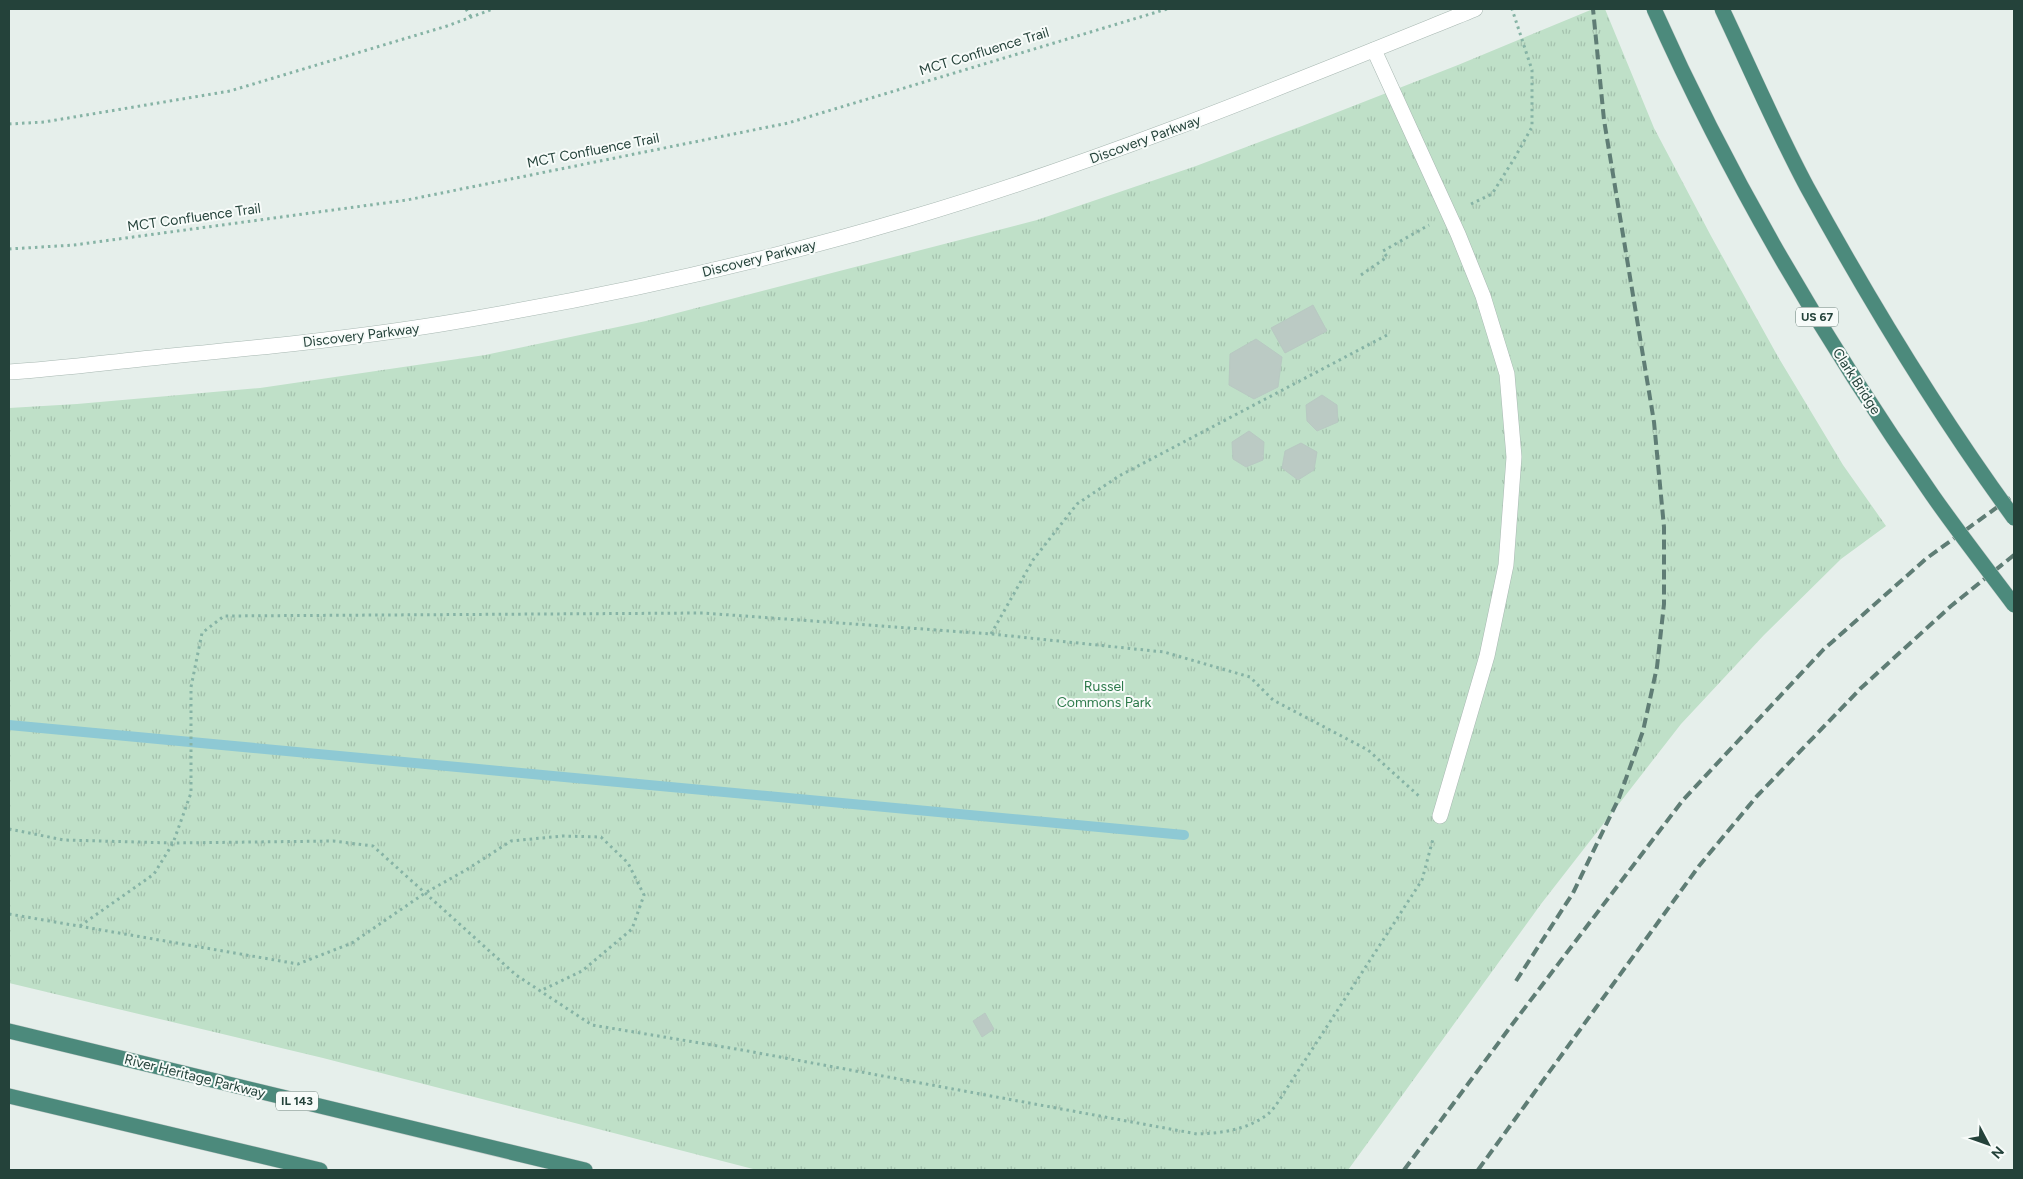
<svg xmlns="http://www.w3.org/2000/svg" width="2023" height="1179" viewBox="0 0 2023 1179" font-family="Figtree,sans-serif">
  <defs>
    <pattern id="park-tufts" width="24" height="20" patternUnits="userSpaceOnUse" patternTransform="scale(1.25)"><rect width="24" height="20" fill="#bfe0c8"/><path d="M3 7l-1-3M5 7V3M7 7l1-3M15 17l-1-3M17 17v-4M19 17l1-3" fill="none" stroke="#a4c1ad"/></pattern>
  </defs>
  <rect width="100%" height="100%" fill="#e6efeb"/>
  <path fill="url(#park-tufts)" d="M1593,9H1605L1654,128L1711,236L1777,355L1843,465L1886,526L1841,559L1764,635L1681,724L1541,904L1348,1170H757L323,1058L9,983V408L77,404L260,388L485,355L646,321L1037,220L1196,166L1302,126L1458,65Z"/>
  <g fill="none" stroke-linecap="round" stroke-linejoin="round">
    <path stroke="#8ec9d4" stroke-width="10" d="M9,725L1184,835"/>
  </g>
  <g fill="#bbcac4" stroke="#b8c9c2">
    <path d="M1313,305L1327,331L1285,353L1271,328Z"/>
    <path d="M1256,339L1282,357L1278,387L1254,399L1229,385L1230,354Z"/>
    <path d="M1322,395L1337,405L1338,422L1317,431L1307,421L1306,405Z"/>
    <path d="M1249,431L1264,442L1263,460L1246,467L1233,459L1232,442Z"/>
    <path d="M1301,443L1317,452L1314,470L1298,480L1282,468L1285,451Z"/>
    <path d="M985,1013L994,1029L982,1037L973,1021Z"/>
  </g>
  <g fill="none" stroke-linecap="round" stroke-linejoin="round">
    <g stroke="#a8b8b2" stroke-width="16">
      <path id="service" d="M1374,50L1458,234L1483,296L1507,374L1514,457L1506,565L1487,656L1440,816"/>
    </g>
    <g stroke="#a8b8b2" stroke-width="16">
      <path id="tertiary" d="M9,372C59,369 110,362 161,357C254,348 348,339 441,324C599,298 756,264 910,218C1103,161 1289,84 1475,9"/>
    </g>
    <g stroke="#c2cac8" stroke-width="16">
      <g id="trunk">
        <path d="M9,1031L585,1170"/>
        <path d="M9,1096L320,1170"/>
      </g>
    </g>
    <g stroke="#86b3a5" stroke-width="3" stroke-dasharray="2.5 4" stroke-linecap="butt">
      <path d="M466,9L471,17"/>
      <path d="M9,124L44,122L230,91L447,26L493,9"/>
      <path d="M1471,204L1492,194L1514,159L1532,127V70L1512,9"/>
      <path d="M9,249L74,245L407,200L788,123L1167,9"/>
      <path d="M1361,275L1387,257L1383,251L1429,225"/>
      <path d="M991,634L1033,560L1077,504L1119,476L1389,334"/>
      <path d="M9,829L64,840L173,843L333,841L373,846L516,975L592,1025L742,1050L1197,1134C1222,1133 1247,1130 1268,1114C1276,1107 1283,1094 1289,1085L1422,880L1433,839"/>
      <path d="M9,914L298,964L352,943L425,893L466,870L511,841L562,836L601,837L628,863L644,895L632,929L582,971L540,991"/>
      <path d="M80,926L154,874L173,843L191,793V687L202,633L224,616L703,613L991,634L1164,652L1250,677L1273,700L1368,750L1420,797"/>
    </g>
    <use href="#service" stroke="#fff" stroke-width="15"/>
    <use href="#tertiary" stroke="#fff" stroke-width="15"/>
    <use href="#trunk" stroke="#4c8a7c" stroke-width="15"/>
    <g stroke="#5f7d75" stroke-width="4" stroke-dasharray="10 5" stroke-linecap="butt">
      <path d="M1516,981L1573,893L1619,798L1643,731L1657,667L1664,604V527L1654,422L1604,120L1593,9"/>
      <path d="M1404,1170L1511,1026L1683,800L1823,650L1927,558L2014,495"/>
      <path d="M1478,1170L1699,866L1757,796L1861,688L1951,606L2014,555"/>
    </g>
    <g stroke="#c2cac8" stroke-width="16" stroke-linecap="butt">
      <g id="trunk-bridge">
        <path d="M1654,9C1730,180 1826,343 1933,496C1959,533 1987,569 2014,605"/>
        <path d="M1722,9C1750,68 1776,129 1807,187C1869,300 1938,414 2014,518"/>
      </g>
    </g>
    <use href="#trunk-bridge" stroke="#4c8a7c" stroke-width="15"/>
  </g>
  <g text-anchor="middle" stroke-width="4" stroke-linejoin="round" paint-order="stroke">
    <g fill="#f7fbf9" stroke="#637a73" stroke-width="1">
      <rect x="1796" y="307.5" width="42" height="19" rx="4"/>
      <rect x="276" y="1091.5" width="42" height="19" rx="4"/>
    </g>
    <g font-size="12" font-weight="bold" fill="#24423a">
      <text x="1817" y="321">US 67</text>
      <text x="297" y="1105">IL 143</text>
    </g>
    <g font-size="14" fill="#24423a" stroke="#f7fbf9">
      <text transform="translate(984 51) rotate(-17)" y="5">MCT Confluence Trail</text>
      <text transform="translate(1145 139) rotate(-20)" y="5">Discovery Parkway</text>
      <text transform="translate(593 150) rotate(-11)" y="5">MCT Confluence Trail</text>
      <text transform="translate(194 217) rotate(-8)" y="5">MCT Confluence Trail</text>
      <text transform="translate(759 258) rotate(-14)" y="5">Discovery Parkway</text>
      <text transform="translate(361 335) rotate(-7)" y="5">Discovery Parkway</text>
      <text transform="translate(1857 381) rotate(57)" y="5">Clark Bridge</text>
      <text transform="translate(195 1076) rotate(14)" y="5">River Heritage Parkway</text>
    </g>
    <g font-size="14" fill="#2d7a4b" stroke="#f7fbf9">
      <text x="1104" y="691">Russel<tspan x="1104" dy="16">Commons Park</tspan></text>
    </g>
  </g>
  <rect width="2023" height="1179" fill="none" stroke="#24423a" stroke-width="20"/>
  <g transform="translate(1988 1144) rotate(131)" stroke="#f7fbf9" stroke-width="4" paint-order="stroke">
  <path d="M0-4L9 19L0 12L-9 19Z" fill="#24423a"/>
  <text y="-8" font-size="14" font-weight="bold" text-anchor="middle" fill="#24423a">N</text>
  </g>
</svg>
